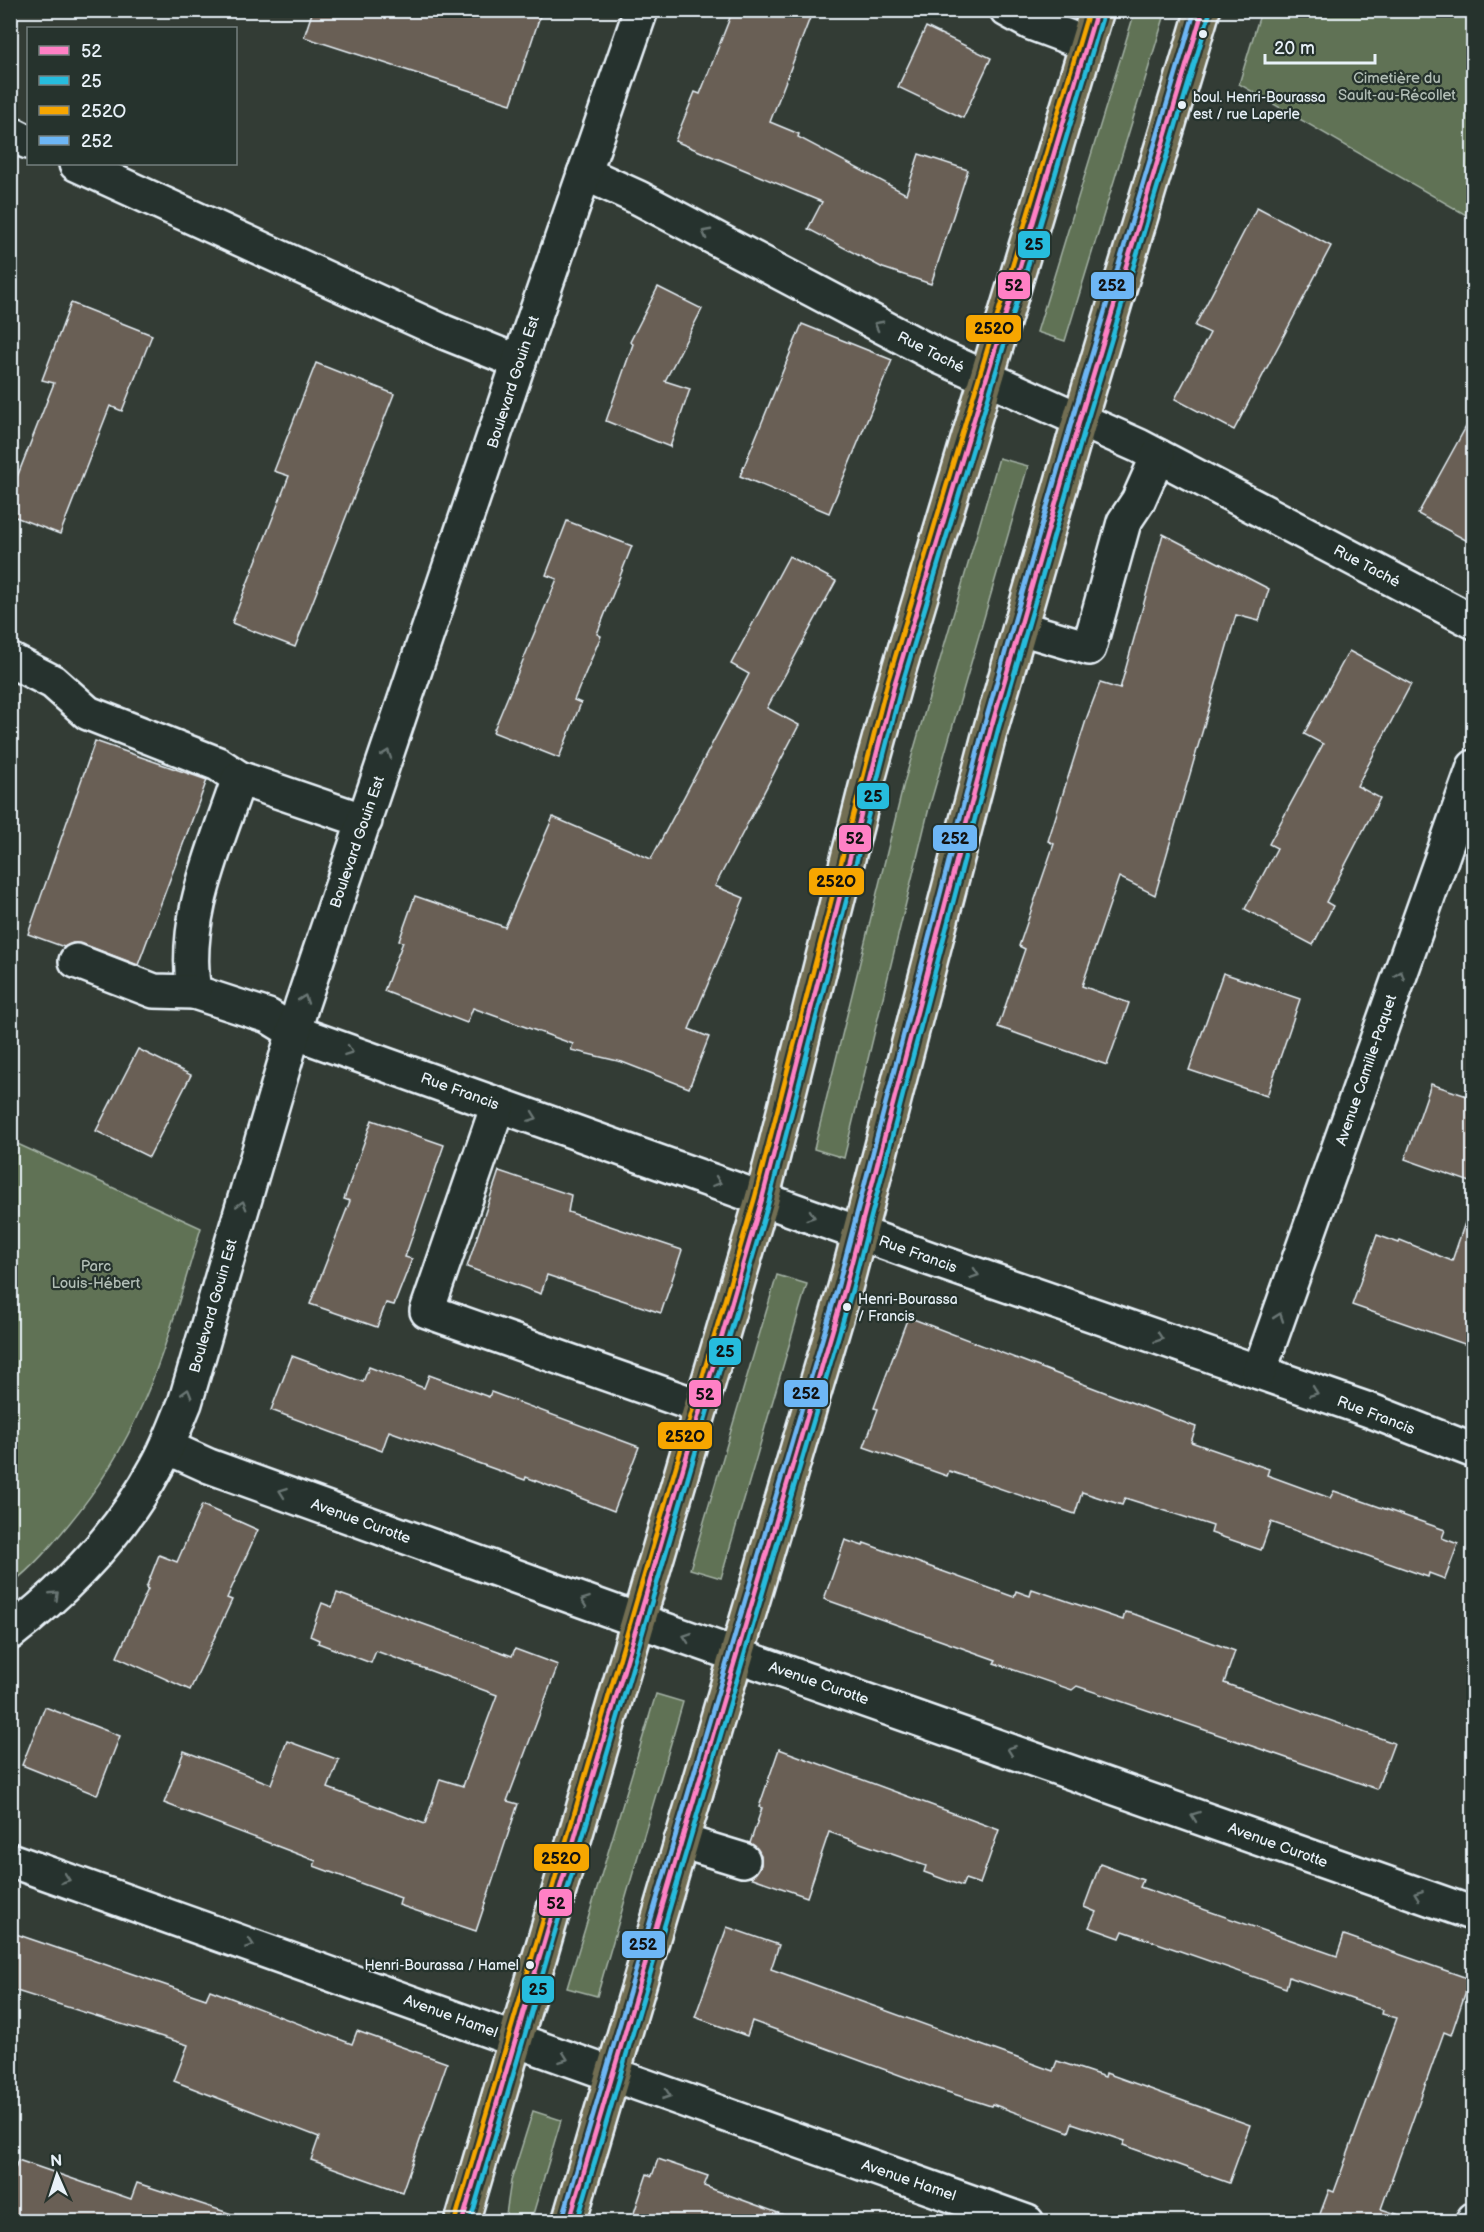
<svg xmlns="http://www.w3.org/2000/svg" width="1484" height="2232" viewBox="0 0 1484 2232" font-family="'Balsamiq Sans',sans-serif">
  <rect width="100%" height="100%" fill="#333c35"/>
  <filter id="ink" filterUnits="userSpaceOnUse"><feTurbulence type="fractalNoise" baseFrequency=".0167" numOctaves="2"/><feDisplacementMap in="SourceGraphic" scale="12" xChannelSelector="R" yChannelSelector="G"/><feConvolveMatrix kernelMatrix="1 2 1 2 8 2 1 2 1" color-interpolation-filters="sRGB"/></filter>
  <g filter="url(#ink)">
    <g fill="#617254" stroke="#a4b2a6" stroke-width="1.5">
      <path d="M1135,11H1166L1065,341L1037,332Z"/>
      <path d="M1261,11H1473V219L1239,84Z"/>
      <path d="M999,458L1028,466L929,808L844,1158L814,1149L904,783Z"/>
      <path d="M11,1141L201,1228C166,1342 146,1432 68,1525C50,1547 33,1567 11,1584Z"/>
      <path d="M777,1275L807,1284L721,1578L690,1569Z"/>
      <path d="M656,1694L683,1702L597,1996L567,1988Z"/>
      <path d="M533,2111L561,2120L531,2221H505L511,2181Z"/>
    </g>
    <g fill="#695f54" stroke="#e8f1f8" stroke-width="1.5">
      <path d="M313,10H542L511,104L304,37Z"/>
      <path d="M733,10H813L770,122L799,134L798,137L906,194L919,154L968,170L931,284L883,268L808,229L822,202L675,141L695,92L700,94Z"/>
      <path d="M926,27L991,58L963,118L898,87Z"/>
      <path d="M1257,207L1331,246L1234,430L1175,399L1210,333L1195,326Z"/>
      <path d="M658,287L702,309L665,381L690,389L670,447L606,421L633,344L630,342Z"/>
      <path d="M71,303L152,335L122,411L110,406L60,534L10,515V495L54,383L42,380Z"/>
      <path d="M802,324L892,360L829,513L740,476Z"/>
      <path d="M316,363L394,394L295,647L232,623L289,476L274,471Z"/>
      <path d="M1473,414V544L1418,514Z"/>
      <path d="M567,521L632,546L597,634L601,636L574,700L581,703L559,758L493,732L557,579L546,575Z"/>
      <path d="M1163,534L1269,589L1259,621L1236,615L1155,895L1119,877L1082,986L1129,1003L1107,1065L998,1027L1025,949L1019,946L1054,844L1048,841L1087,717L1100,683L1120,689Z"/>
      <path d="M789,556L836,581L767,708L799,725L715,886L744,898L689,1029L709,1037L689,1088L622,1062L571,1050L573,1044L473,1008L467,1023L384,991L403,942L399,941L415,896L505,927L553,817L651,859L749,674L731,664Z"/>
      <path d="M1349,651L1411,684L1357,786L1380,798L1326,902L1333,906L1313,945L1245,909L1277,848L1269,844L1323,744L1304,734Z"/>
      <path d="M95,741L207,780L138,965L83,944L73,943L64,947L28,934Z"/>
      <path d="M1223,973L1300,999L1267,1096L1189,1070Z"/>
      <path d="M138,1049L191,1075L149,1157L96,1131Z"/>
      <path d="M1431,1084L1473,1098V1183L1405,1159Z"/>
      <path d="M372,1120L444,1145L405,1257L412,1259L394,1305L386,1303L377,1327L310,1304L350,1201L344,1199Z"/>
      <path d="M499,1171L571,1195L568,1212L682,1250L661,1313L547,1275L541,1294L467,1267Z"/>
      <path d="M1469,1211L1473,1212V1347L1352,1305L1377,1235L1399,1243L1400,1240L1452,1261Z"/>
      <path d="M908,1317L1196,1427L1191,1442L1269,1469L1267,1475L1330,1498L1334,1491L1445,1530L1442,1538L1458,1544L1445,1579L1429,1573L1428,1577L1271,1522L1261,1550L1211,1533L1213,1526L1125,1498L1122,1505L1082,1492L1075,1514L949,1471L947,1476L864,1447L878,1409L874,1408Z"/>
      <path d="M292,1356L363,1382L369,1367L424,1388L429,1375L489,1397L491,1392L639,1447L614,1511L526,1477L525,1480L389,1431L382,1451L271,1410Z"/>
      <path d="M202,1505L258,1530L227,1598L232,1600L190,1690L117,1657L148,1589L146,1588L159,1555L177,1562Z"/>
      <path d="M845,1540L863,1546L864,1543L1014,1597L1016,1591L1030,1596L1032,1589L1123,1620L1125,1612L1134,1614L1235,1651L1224,1683L1394,1743L1377,1789L1077,1686L1072,1690L994,1663L996,1660L824,1599Z"/>
      <path d="M337,1593L512,1656L515,1649L558,1665L507,1801L518,1804L476,1931L399,1905L401,1898L314,1866L316,1861L164,1803L184,1751L271,1784L287,1741L339,1760L328,1788L425,1824L440,1779L463,1786L497,1695L376,1651L371,1663L318,1643L319,1640L310,1636L322,1603L332,1607Z"/>
      <path d="M45,1707L120,1736L97,1795L22,1765Z"/>
      <path d="M779,1749L999,1830L980,1884L965,1879L962,1886L924,1872L926,1866L829,1832L807,1897L750,1877L756,1873L761,1865V1855L750,1843L762,1808L759,1807Z"/>
      <path d="M1100,1864L1143,1880L1140,1887L1337,1956L1344,1935L1470,1979L1451,2035L1444,2032L1381,2209L1406,2217L1405,2222H1317L1329,2190L1334,2192L1397,2018L1382,2014L1383,2010L1289,1977L1286,1988L1123,1931L1120,1938L1089,1927L1096,1912L1084,1907Z"/>
      <path d="M727,1927L779,1945L771,1969L1053,2071L1057,2061L1105,2077L1106,2073L1250,2125L1229,2183L1123,2145L1125,2141L1072,2123L1069,2132L992,2104L991,2106L935,2088L752,2021L747,2036L695,2017Z"/>
      <path d="M10,1932L206,1999L210,1990L352,2044L357,2031L447,2063L402,2192L311,2160L319,2137L174,2081L188,2045L10,1989Z"/>
      <path d="M658,2159L708,2176L704,2186L792,2218L791,2222H631L647,2174L652,2176Z"/>
      <path d="M18,2160L131,2199L137,2183L238,2216L237,2222H24L10,2217V2182Z"/>
    </g>
    <g fill="none" stroke-linecap="round" stroke-linejoin="round">
      <g stroke="#e8f1f8" stroke-width="38">
        <g id="minor">
          <path d="M1007,10L1031,23L1087,44"/>
          <path d="M10,133L28,142"/>
          <path d="M76,164L444,332L519,362"/>
          <path d="M584,173L639,198L940,357L1139,446L1474,622"/>
          <path d="M1020,628L1089,648L1124,522L1138,501L1158,456"/>
          <path d="M10,660L53,682L88,713L218,764L239,778"/>
          <path d="M365,821L239,778C216,848 182,917 194,992L268,1016L294,1032L931,1259L1369,1410L1474,1451"/>
          <path d="M76,961L154,991L194,992"/>
          <path d="M498,1105L427,1311L701,1407"/>
          <path d="M1259,1372L1474,767"/>
          <path d="M167,1447L209,1466L640,1621L1474,1914"/>
          <path d="M10,1633C69,1587 122,1531 157,1466C169,1445 176,1424 185,1403L302,1004L519,362L641,10"/>
          <path d="M681,1841L743,1860"/>
          <path d="M10,1860L1027,2222"/>
          <path d="M1472,2222L1474,2219"/>
        </g>
      </g>
      <g stroke="#e8f1f8" stroke-width="38">
        <g id="major">
          <path d="M462,2222L762,1199L866,787L894,686L1097,10"/>
          <path d="M569,2222L845,1288L991,728L1080,419L1203,10"/>
        </g>
      </g>
      <use href="#minor" stroke="#26332d" stroke-width="33"/>
      <use href="#major" stroke="#726e52" stroke-width="33"/>
      <g stroke="#26332d" stroke-width="9">
        <g id="bus-1">
          <path d="M462,2222L762,1199L894,686L1097,10"/>
          <path d="M569,2222L845,1288L991,728L1080,419L1203,10"/>
        </g>
      </g>
      <g stroke="#26332d" stroke-width="9">
        <g id="bus-2">
          <path d="M470,2222L769,1201L901,688L1104,12"/>
          <path d="M577,2222L852,1290L998,730L1087,421L1210,12"/>
        </g>
      </g>
      <g stroke="#26332d" stroke-width="9">
        <path id="bus-3" d="M455,2220L755,1197L887,684L1089,10"/>
      </g>
      <g stroke="#26332d" stroke-width="9">
        <path id="bus-4" d="M562,2220L838,1286L984,726L1073,417L1195,10"/>
      </g>
      <use href="#bus-1" stroke="#ff80c5" stroke-width="4.5"/>
      <use href="#bus-2" stroke="#26bcdd" stroke-width="4.5"/>
      <use href="#bus-3" stroke="#f7a600" stroke-width="4.5"/>
      <use href="#bus-4" stroke="#6db6f5" stroke-width="4.5"/>
    </g>
    <defs><path id="oneway-chevron" d="M-2-3.5L2.5 0L-2 3.5" fill="none" stroke-width="1.6" stroke-linecap="round" stroke-linejoin="round" transform="scale(1.5)"/></defs>
    <g stroke="#6a7674">
      <use href="#oneway-chevron" transform="translate(706 233) rotate(-152)"/>
      <use href="#oneway-chevron" transform="translate(878 325) rotate(-152)"/>
      <use href="#oneway-chevron" transform="translate(387 754) rotate(-71)"/>
      <use href="#oneway-chevron" transform="translate(1400 975) rotate(-71)"/>
      <use href="#oneway-chevron" transform="translate(304 999) rotate(-71)"/>
      <use href="#oneway-chevron" transform="translate(349 1051) rotate(20)"/>
      <use href="#oneway-chevron" transform="translate(533 1117) rotate(20)"/>
      <use href="#oneway-chevron" transform="translate(717 1182) rotate(20)"/>
      <use href="#oneway-chevron" transform="translate(242 1205) rotate(-74)"/>
      <use href="#oneway-chevron" transform="translate(811 1216) rotate(19)"/>
      <use href="#oneway-chevron" transform="translate(975 1274) rotate(19)"/>
      <use href="#oneway-chevron" transform="translate(1279 1317) rotate(-71)"/>
      <use href="#oneway-chevron" transform="translate(1159 1338) rotate(19)"/>
      <use href="#oneway-chevron" transform="translate(1314 1392) rotate(20)"/>
      <use href="#oneway-chevron" transform="translate(187 1393) rotate(-74)"/>
      <use href="#oneway-chevron" transform="translate(283 1492) rotate(-160)"/>
      <use href="#oneway-chevron" transform="translate(55 1595) rotate(-44)"/>
      <use href="#oneway-chevron" transform="translate(585 1601) rotate(-160)"/>
      <use href="#oneway-chevron" transform="translate(687 1637) rotate(-161)"/>
      <use href="#oneway-chevron" transform="translate(1011 1750) rotate(-160)"/>
      <use href="#oneway-chevron" transform="translate(1195 1816) rotate(-160)"/>
      <use href="#oneway-chevron" transform="translate(66 1879) rotate(19)"/>
      <use href="#oneway-chevron" transform="translate(1418 1895) rotate(-160)"/>
      <use href="#oneway-chevron" transform="translate(250 1944) rotate(19)"/>
      <use href="#oneway-chevron" transform="translate(564 2058) rotate(20)"/>
      <use href="#oneway-chevron" transform="translate(667 2095) rotate(19)"/>
    </g>
  </g>
  <g fill="#e8f1f8" stroke="#26332d" stroke-width="2">
    <circle cx="1203" cy="34" r="5"/>
    <circle cx="1182" cy="105" r="5"/>
    <circle cx="847" cy="1307" r="5"/>
    <circle cx="530" cy="1965" r="5"/>
  </g>
  <g text-anchor="middle" stroke-width="4.5" stroke-linejoin="round" paint-order="stroke">
    <g font-size="14" fill="#e8f1f8" stroke="#26332d" text-anchor="start">
      <text x="1193" y="102">boul. Henri-Bourassa<tspan x="1193" dy="17">est / rue Laperle</tspan></text>
      <text x="858" y="1304">Henri-Bourassa<tspan x="858" dy="17">/ Francis</tspan></text>
      <text x="519" y="1970" text-anchor="end">Henri-Bourassa / Hamel</text>
    </g>
    <g font-size="15" fill="#b2beb6" stroke="#26332d">
      <text x="1397" y="83">Cimetière du<tspan x="1397" dy="17">Sault-au-Récollet</tspan></text>
      <text x="96" y="1271">Parc<tspan x="96" dy="17">Louis-Hébert</tspan></text>
    </g>
    <g font-size="15" fill="#e8f1f8" stroke="#26332d">
      <text transform="translate(931 352) rotate(27)" y="5">Rue Taché</text>
      <text transform="translate(513 382) rotate(-72)" y="5">Boulevard Gouin Est</text>
      <text transform="translate(1367 566) rotate(28)" y="5">Rue Taché</text>
      <text transform="translate(357 842) rotate(-71)" y="5">Boulevard Gouin Est</text>
      <text transform="translate(1366 1070) rotate(-71)" y="5">Avenue Camille-Paquet</text>
      <text transform="translate(460 1091) rotate(20)" y="5">Rue Francis</text>
      <text transform="translate(918 1254) rotate(20)" y="5">Rue Francis</text>
      <text transform="translate(213 1306) rotate(-74)" y="5">Boulevard Gouin Est</text>
      <text transform="translate(1376 1415) rotate(21)" y="5">Rue Francis</text>
      <text transform="translate(361 1521) rotate(20)" y="5">Avenue Curotte</text>
      <text transform="translate(819 1683) rotate(19)" y="5">Avenue Curotte</text>
      <text transform="translate(1278 1845) rotate(20)" y="5">Avenue Curotte</text>
      <text transform="translate(451 2016) rotate(20)" y="5">Avenue Hamel</text>
      <text transform="translate(909 2180) rotate(19)" y="5">Avenue Hamel</text>
    </g>
  </g>
  <g stroke="#26332d" stroke-width="2">
    <rect x="1017" y="230" width="34" height="29" rx="6" fill="#26bcdd"/>
    <rect x="1090" y="271" width="45" height="29" rx="6" fill="#6db6f5"/>
    <rect x="997" y="271" width="34" height="29" rx="6" fill="#ff80c5"/>
    <rect x="965" y="314" width="57" height="29" rx="6" fill="#f7a600"/>
    <rect x="856" y="782" width="34" height="28" rx="6" fill="#26bcdd"/>
    <rect x="932" y="824" width="46" height="28" rx="6" fill="#6db6f5"/>
    <rect x="838" y="824" width="34" height="29" rx="6" fill="#ff80c5"/>
    <rect x="808" y="867" width="57" height="29" rx="6" fill="#f7a600"/>
    <rect x="708" y="1337" width="34" height="29" rx="6" fill="#26bcdd"/>
    <rect x="783" y="1379" width="46" height="29" rx="6" fill="#6db6f5"/>
    <rect x="688" y="1379" width="34" height="29" rx="6" fill="#ff80c5"/>
    <rect x="657" y="1421" width="56" height="29" rx="6" fill="#f7a600"/>
    <rect x="533" y="1843" width="57" height="29" rx="6" fill="#f7a600"/>
    <rect x="538" y="1888" width="35" height="29" rx="6" fill="#ff80c5"/>
    <rect x="621" y="1930" width="45" height="29" rx="6" fill="#6db6f5"/>
    <rect x="521" y="1975" width="34" height="29" rx="6" fill="#26bcdd"/>
  </g>
  <g font-size="16" text-anchor="middle" font-weight="bold" fill="#111">
    <text x="1034" y="250">25</text>
    <text x="1112" y="291">252</text>
    <text x="1014" y="291">52</text>
    <text x="994" y="334">252O</text>
    <text x="873" y="802">25</text>
    <text x="955" y="844">252</text>
    <text x="855" y="844">52</text>
    <text x="836" y="887">252O</text>
    <text x="725" y="1357">25</text>
    <text x="806" y="1399">252</text>
    <text x="705" y="1400">52</text>
    <text x="685" y="1442">252O</text>
    <text x="561" y="1864">252O</text>
    <text x="556" y="1909">52</text>
    <text x="643" y="1950">252</text>
    <text x="538" y="1995">25</text>
  </g>
  <rect width="1484" height="2232" fill="none" stroke="#26332d" stroke-width="36"/>
  <rect x="18" y="18" width="1448" height="2196" fill="none" stroke="#e8f1f8" stroke-width="2" filter="url(#ink)"/>
  <rect x="27" y="27" width="210" height="138" fill="#26332d" stroke="#747f7e" stroke-width="1.5"/>
  <rect x="39" y="46" width="30" height="9" fill="#ff80c5" stroke="#747f7e" stroke-width="1.5"/>
  <text x="81" y="57" font-size="18" fill="#e8f1f8">52</text>
  <rect x="39" y="76" width="30" height="9" fill="#26bcdd" stroke="#747f7e" stroke-width="1.5"/>
  <text x="81" y="87" font-size="18" fill="#e8f1f8">25</text>
  <rect x="39" y="106" width="30" height="9" fill="#f7a600" stroke="#747f7e" stroke-width="1.5"/>
  <text x="81" y="117" font-size="18" fill="#e8f1f8">252O</text>
  <rect x="39" y="136" width="30" height="9" fill="#6db6f5" stroke="#747f7e" stroke-width="1.5"/>
  <text x="81" y="147" font-size="18" fill="#e8f1f8">252</text>
  <g transform="translate(57 2175) rotate(357)" stroke="#26332d" stroke-width="4.5" paint-order="stroke">
  <path d="M0-4.5L10 22L0 15L-10 22Z" fill="#e8f1f8"/>
  <text y="-9" font-size="16" font-weight="bold" text-anchor="middle" fill="#e8f1f8">N</text>
  </g>
  <path d="M1265 54v9h110v-9" fill="none" stroke="#e8f1f8" stroke-width="3"/>
  <text x="1274" y="54" font-size="18" fill="#e8f1f8" stroke="#26332d" stroke-width="4.5" paint-order="stroke">20 m</text>
</svg>
